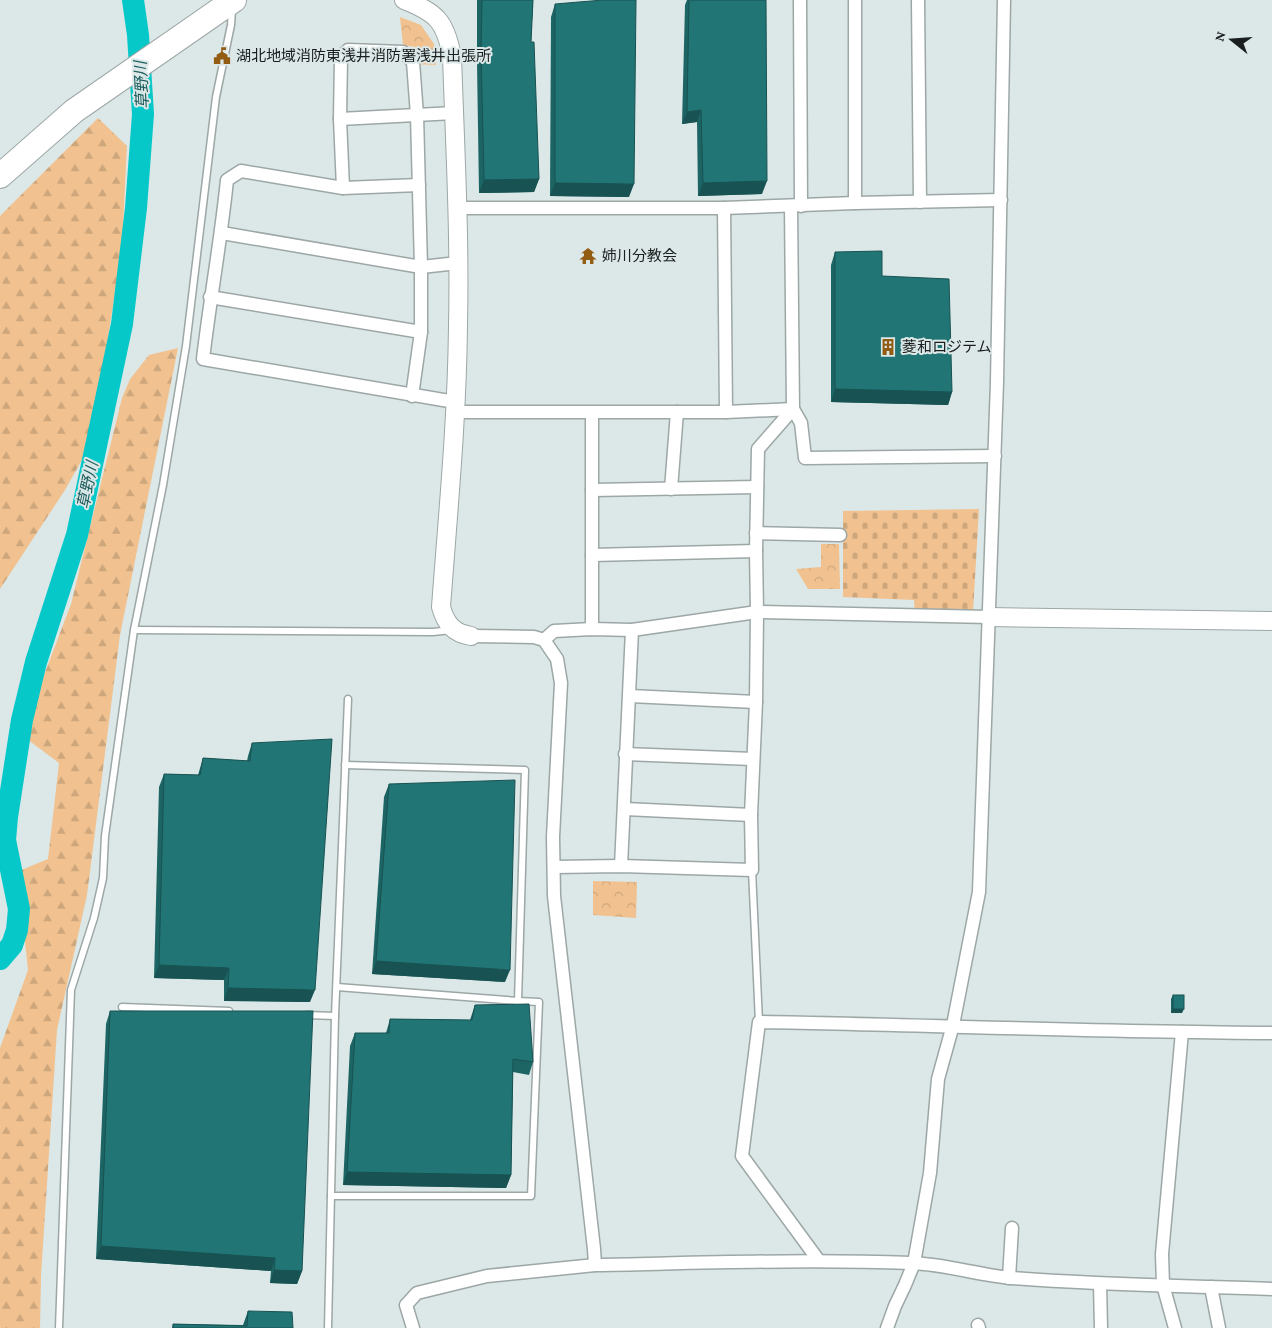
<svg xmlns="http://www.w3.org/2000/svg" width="1272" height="1328" viewBox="0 0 1272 1328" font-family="'Crimson Pro','Noto Sans JP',serif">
  <defs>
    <pattern id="forest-firs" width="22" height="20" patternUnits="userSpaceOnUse" patternTransform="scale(1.25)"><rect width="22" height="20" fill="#f1c290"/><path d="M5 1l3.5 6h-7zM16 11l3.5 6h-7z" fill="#cea67c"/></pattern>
    <pattern id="cemetery-stones" width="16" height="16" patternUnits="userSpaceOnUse" patternTransform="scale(1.25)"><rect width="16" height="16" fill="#f1c290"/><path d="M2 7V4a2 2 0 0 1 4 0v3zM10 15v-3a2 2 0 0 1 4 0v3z" fill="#cea67c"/></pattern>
    <pattern id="park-crowns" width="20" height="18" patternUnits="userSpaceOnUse" patternTransform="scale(1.25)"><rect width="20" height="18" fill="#f1c290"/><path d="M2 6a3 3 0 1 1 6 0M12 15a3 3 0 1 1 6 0" fill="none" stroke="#cea67c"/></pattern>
  </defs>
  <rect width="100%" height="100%" fill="#dce7e7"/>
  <g fill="url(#forest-firs)">
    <path d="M98,118L127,146L122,247L92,442L65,490L0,589V216Z"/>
    <path d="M178,348L120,635L87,895L57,1030L41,1276L40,1328H0V1048L28,970L25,942L7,934L19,871L48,859L59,763L27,739V720L71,604L122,398L130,379L149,355Z"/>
  </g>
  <path fill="url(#cemetery-stones)" d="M979,509L973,612L915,617L914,600L843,597V511Z"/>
  <g fill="url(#park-crowns)">
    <path d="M400,17L421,25L434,44L436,65L415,64V47L403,45Z"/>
    <path d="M821,544H839L840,589H808L796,569L821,567Z"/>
    <path d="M593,881L637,882L636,918L593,915Z"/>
  </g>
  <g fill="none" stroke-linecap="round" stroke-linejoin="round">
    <path stroke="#07c8c9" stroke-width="22" d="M0,959L12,945L17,930L19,909L5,840L7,817L22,720L36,662L77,535L122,324L136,208L143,114L138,35L133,0"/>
    <g stroke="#9ca7a6" stroke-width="9">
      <g id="lane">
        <path d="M134,630L433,632L451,630"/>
        <path d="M752,870L759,1022"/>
        <path d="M337,987L518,1001L525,770L345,765"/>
        <path d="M122,1007L229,1011"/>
        <path d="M307,1015L335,1016"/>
        <path d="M331,1196H531L539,1002L518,1001"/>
        <path d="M59,1328L71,990L94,918L103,878L105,836L134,630L163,485L186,346L216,97L231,25L232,10"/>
        <path d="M328,1328L335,1016L348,699"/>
      </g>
    </g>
    <g stroke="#9ca7a6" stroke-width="15">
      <g id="street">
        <path d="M800,0L801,206"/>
        <path d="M918,0L920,202"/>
        <path d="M340,119L454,113"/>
        <path d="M419,185L343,188L241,171L227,180C221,240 210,299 203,359L455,402"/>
        <path d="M343,188L340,119L341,57L348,50L403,52L413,62L417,115L421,267V332L412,396"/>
        <path d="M855,203V0"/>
        <path d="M791,206L793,409L801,423L805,458L995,456"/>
        <path d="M456,208H724L855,203L1001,200"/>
        <path d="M724,208L726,412"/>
        <path d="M222,233L421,267L458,263"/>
        <path d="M210,297L421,332"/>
        <path d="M455,412H726L793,409"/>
        <path d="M671,489L677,412"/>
        <path d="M592,490L757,487"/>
        <path d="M756,533L840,535"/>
        <path d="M592,555L756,551"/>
        <path d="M592,629V413"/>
        <path d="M544,640L554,631L592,629L632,630L757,612L989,617"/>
        <path d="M630,696L756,702"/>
        <path d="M625,754L753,759"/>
        <path d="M625,809L751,815"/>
        <path d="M621,866L632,630"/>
        <path d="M554,867L621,866L752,870L751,815L756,702L757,612L756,551L758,449L793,409"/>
        <path d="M819,1261L742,1156L759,1022C930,1025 1101,1032 1272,1033"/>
        <path d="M595,1265C700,1263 806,1259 911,1263C945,1264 978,1275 1012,1278C1099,1285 1185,1286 1272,1289"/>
        <path d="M1009,1278L1012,1228"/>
        <path d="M1100,1284L1101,1328"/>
        <path d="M1211,1287L1219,1328"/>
        <path d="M978,1325L979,1328"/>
        <path d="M413,1328L406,1305L417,1293L487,1276L595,1265L594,1249L554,896L553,837L561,683L557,659L544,640L534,637L471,636"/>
        <path d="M887,1328L895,1306L905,1285L914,1263L930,1173L938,1079L953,1025L979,892L997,382L1004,0"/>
        <path d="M1175,1328L1163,1285L1162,1254L1182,1032"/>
      </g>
    </g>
    <g stroke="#9ca7a6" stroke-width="20">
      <g id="secondary">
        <path d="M404,0C437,13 445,21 452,56C455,146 460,236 458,326C457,420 448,513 441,607C446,624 453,633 471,636"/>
        <path d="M989,617L1272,621"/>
      </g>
    </g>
    <g stroke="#9ca7a6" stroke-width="26">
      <path id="highway" d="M0,176L74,111L234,0"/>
    </g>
    <use href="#lane" stroke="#fff" stroke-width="6"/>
    <use href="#street" stroke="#fff" stroke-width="12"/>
    <use href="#secondary" stroke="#fff" stroke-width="18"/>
    <use href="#highway" stroke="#fff" stroke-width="24"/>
  </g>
  <g fill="#1d6565">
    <path d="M477,0H533L531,42L539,179L534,192L479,193L477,63Z"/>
    <path d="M687,0H766L762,194L698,196L697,122L682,124L685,5Z"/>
    <path d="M555,4L629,197L550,196L551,17Z"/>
    <path d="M835,252L882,276L952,392L948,405L831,402V265Z"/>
    <path d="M252,743L310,1002L224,1001V980L154,978L159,787L164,774L198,775L203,758L247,761L248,756Z"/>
    <path d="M389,784L505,982L372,974L384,797Z"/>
    <path d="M1173,995L1182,1013H1171V999Z"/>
    <path d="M475,1005L533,1062L529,1075L513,1072L511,1175L506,1188L343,1185L350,1046L355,1033H386L390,1019L470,1020Z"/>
    <path d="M110,1011L302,1271L297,1284L270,1283L271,1271L96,1259L106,1024Z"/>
    <path d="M248,1311L293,1328H172L173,1324L243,1325Z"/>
  </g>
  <g fill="#185252">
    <path d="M701,110L697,122L682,124L687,112Z"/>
    <path d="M539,179L534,192L479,193L484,180Z"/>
    <path d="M767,181L762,194L698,196L703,183Z"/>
    <path d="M555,183L634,184L629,197L550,196Z"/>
    <path d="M835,389L952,392L948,405L831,402Z"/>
    <path d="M376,961L510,970L505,982L372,974Z"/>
    <path d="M159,965L229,968L224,980L154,978Z"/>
    <path d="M228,988L315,990L310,1002L224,1001Z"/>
    <path d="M1173,1009H1184L1182,1013H1171Z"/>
    <path d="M347,1172L511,1175L506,1188L343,1185Z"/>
    <path d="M101,1246L275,1258L271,1271L96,1259Z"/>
    <path d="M274,1270L302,1271L297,1284L270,1283Z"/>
  </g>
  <g fill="#227575" stroke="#185252">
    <path d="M482,0H533L531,42H534L539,179L484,180L481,50Z"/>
    <path d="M603,0H636L634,184L555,183V4Z"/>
    <path d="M689,0H766L767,181L703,183L701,110L687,112Z"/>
    <path d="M882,251V276L949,279L952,392L835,389V252Z"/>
    <path d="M332,739L315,990L228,988L229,968L159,965L164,774L200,775L203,758L250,761L252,743Z"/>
    <path d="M515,780L510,970L376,961L389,784Z"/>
    <rect x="1173" y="995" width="11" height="14"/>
    <path d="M529,1004L533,1062L513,1059L511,1175L347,1172L355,1033H389L390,1019L472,1020L475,1005Z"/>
    <path d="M110,1011H313L302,1271L274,1270L275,1258L101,1246Z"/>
    <path d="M248,1311L292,1312L293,1328H173V1324L247,1326Z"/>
  </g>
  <defs>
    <g id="civic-bare" transform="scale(1.35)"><path d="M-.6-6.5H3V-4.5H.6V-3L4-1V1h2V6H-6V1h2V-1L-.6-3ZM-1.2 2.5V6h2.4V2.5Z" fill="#925c13" stroke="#dce7e7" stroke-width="2.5" paint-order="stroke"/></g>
    <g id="temple-bare" transform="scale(1.35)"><path d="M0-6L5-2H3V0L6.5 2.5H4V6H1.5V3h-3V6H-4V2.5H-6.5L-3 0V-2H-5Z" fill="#925c13" stroke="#dce7e7" stroke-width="2.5" paint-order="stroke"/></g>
    <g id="building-bare" transform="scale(1.35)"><path d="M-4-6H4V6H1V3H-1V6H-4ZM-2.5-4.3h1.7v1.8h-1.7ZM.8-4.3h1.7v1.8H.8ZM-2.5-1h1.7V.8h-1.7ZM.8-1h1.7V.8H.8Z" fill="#925c13" stroke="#dce7e7" stroke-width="2.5" paint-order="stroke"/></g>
  </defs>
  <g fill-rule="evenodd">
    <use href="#civic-bare" x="222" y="56"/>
    <use href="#temple-bare" x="588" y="256"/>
    <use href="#building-bare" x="888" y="347"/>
  </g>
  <g text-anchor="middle" stroke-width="4" stroke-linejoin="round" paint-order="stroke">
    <g font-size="15" fill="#1a1e1e" stroke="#dce7e7" text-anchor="start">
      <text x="236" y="61">湖北地域消防東浅井消防署浅井出張所</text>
      <text x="602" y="261">姉川分教会</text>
      <text x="902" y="352">菱和ロジテム</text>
    </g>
    <g font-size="16" font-style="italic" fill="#1a5b5b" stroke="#dce7e7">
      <text transform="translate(141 85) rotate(-93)" y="6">草野川</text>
      <text transform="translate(87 485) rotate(-78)" y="6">草野川</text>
    </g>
  </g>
  <g transform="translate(1232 40) rotate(287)" stroke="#dce7e7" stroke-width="4" paint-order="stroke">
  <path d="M0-4L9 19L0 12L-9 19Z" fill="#1a1e1e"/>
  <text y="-8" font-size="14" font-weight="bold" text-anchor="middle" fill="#1a1e1e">N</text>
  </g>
</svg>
